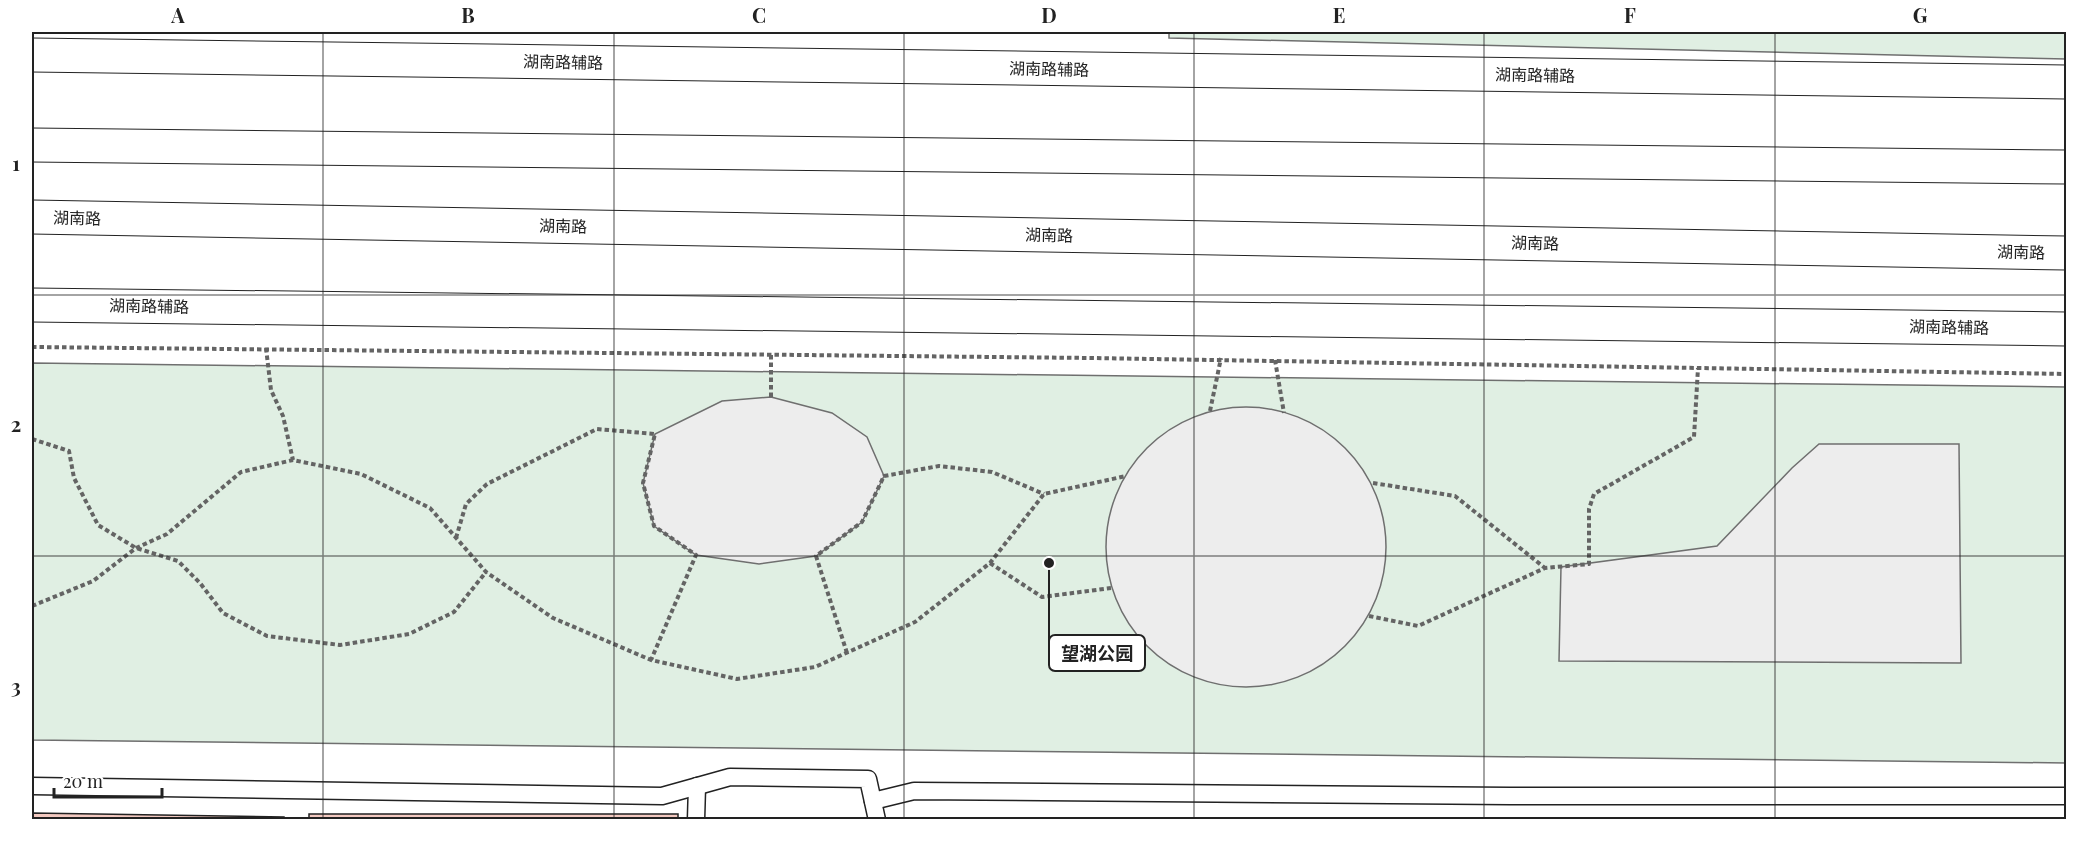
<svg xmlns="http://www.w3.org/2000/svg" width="2098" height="851" viewBox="0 0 2098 851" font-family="'Playfair Display','Noto Sans SC',serif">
  <rect width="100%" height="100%" fill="#fff"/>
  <g fill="#e0efe3" stroke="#6f6f6f" stroke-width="1.5">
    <path d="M1169,32H2066V59L1169,38Z"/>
    <path d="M32,363L2066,387V763L32,740Z"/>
  </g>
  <g fill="#ededed" stroke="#6f6f6f" stroke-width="1.5">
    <path d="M771,397L832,413L867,437L884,476L862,522L816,556L759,564L696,555L654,526L643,483L655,434L722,401Z"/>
    <circle cx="1246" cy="547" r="140"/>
    <path d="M1819,444H1959L1961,663L1559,661L1561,567L1717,546L1792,468Z"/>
  </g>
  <g fill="#f3c9c0" stroke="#222" stroke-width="1.5">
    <path d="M32,813L284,817V820H32Z"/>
    <rect x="309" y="814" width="369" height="6"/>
  </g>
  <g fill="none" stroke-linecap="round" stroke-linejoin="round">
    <g stroke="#222" stroke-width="19">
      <g id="service">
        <path d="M32,786L662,796L730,777L868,779L877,820"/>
        <path d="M873,801L914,791L1510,796H2066"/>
        <path d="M696,820L697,786"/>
      </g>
    </g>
    <g stroke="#222" stroke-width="35">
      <g id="tertiary">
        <path d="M32,55L2066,82"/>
        <path d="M32,305L2066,329"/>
      </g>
    </g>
    <g stroke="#222" stroke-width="35">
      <g id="primary">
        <path d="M32,145L2066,167"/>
        <path d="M32,217L2066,253"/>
      </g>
    </g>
    <g stroke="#646464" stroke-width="4" stroke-dasharray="4.5 3" stroke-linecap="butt">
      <path d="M32,347L1091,358L2066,374"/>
      <path d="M266,348L271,390L283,416L293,460"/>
      <path d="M1275,360L1284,413"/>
      <path d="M771,397V353"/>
      <path d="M1210,411L1221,358"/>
      <path d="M32,439L69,451L74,478L98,525L136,548L178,561L200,583L223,613L267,636L340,645L409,634L454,612L486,572"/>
      <path d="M1373,483L1455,496L1545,568"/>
      <path d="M456,538L466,504L487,484L597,429L655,434L643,483L654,526L696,555L651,660"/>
      <path d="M990,563L1042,597L1111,588"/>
      <path d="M32,606L93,581L136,548L167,534L241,472L293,460L361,474L430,508L486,572L553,618L651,660L737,679L815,667L915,622L990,563L1044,494L1126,476"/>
      <path d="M1369,616L1418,626L1545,568L1589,564V509L1594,494L1694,437L1698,368"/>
      <path d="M847,653L816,556L862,522L884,476L939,466L992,472L1044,494"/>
    </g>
    <use href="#service" stroke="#fff" stroke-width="16"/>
    <use href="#tertiary" stroke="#fff" stroke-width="33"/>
    <use href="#primary" stroke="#fff" stroke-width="33"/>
  </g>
  <path fill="none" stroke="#222" stroke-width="1.5" stroke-opacity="0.55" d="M323,32V820M614,32V820M904,32V820M1194,32V820M1484,32V820M1775,32V820M32,295H2066M32,556H2066"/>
  <g text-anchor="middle" stroke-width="4.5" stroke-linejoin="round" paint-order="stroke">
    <g font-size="16" fill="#222" stroke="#fff">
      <text transform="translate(563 62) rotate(1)" y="6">湖南路辅路</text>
      <text transform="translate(1049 69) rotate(1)" y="6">湖南路辅路</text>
      <text transform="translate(1535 75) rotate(1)" y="6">湖南路辅路</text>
      <text transform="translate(77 218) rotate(1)" y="6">湖南路</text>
      <text transform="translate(563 226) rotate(1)" y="6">湖南路</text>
      <text transform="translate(1049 235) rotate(1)" y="6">湖南路</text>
      <text transform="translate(1535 243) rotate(1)" y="6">湖南路</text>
      <text transform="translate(2021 252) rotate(1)" y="6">湖南路</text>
      <text transform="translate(149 306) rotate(1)" y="6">湖南路辅路</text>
      <text transform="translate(1949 327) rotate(1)" y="6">湖南路辅路</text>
    </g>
  </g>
  <path fill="none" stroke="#222" stroke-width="2" d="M1049 563L1049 653"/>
  <circle fill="#222" stroke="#fff" stroke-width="2" cx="1049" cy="563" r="6"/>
  <rect fill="#fff" stroke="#222" stroke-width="2" x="1049" y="635" width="96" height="36" rx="6"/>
  <g font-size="18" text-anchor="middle" font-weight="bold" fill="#222">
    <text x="1097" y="660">望湖公园</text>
  </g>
  <rect width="2098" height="851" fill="none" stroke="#ffffff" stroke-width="66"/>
  <path d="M54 788v9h108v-9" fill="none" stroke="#222222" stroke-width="3"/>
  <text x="63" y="788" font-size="18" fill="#222222" stroke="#ffffff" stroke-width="4.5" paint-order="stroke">20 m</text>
  <rect x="33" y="33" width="2032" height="785" fill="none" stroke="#222" stroke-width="2"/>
  <g font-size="20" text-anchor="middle" font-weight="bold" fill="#222">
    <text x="178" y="23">A</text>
    <text x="468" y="23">B</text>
    <text x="759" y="23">C</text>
    <text x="1049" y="23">D</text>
    <text x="1339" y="23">E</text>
    <text x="1630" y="23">F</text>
    <text x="1920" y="23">G</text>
    <text x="16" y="171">1</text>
    <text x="16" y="432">2</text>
    <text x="16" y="694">3</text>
  </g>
</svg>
